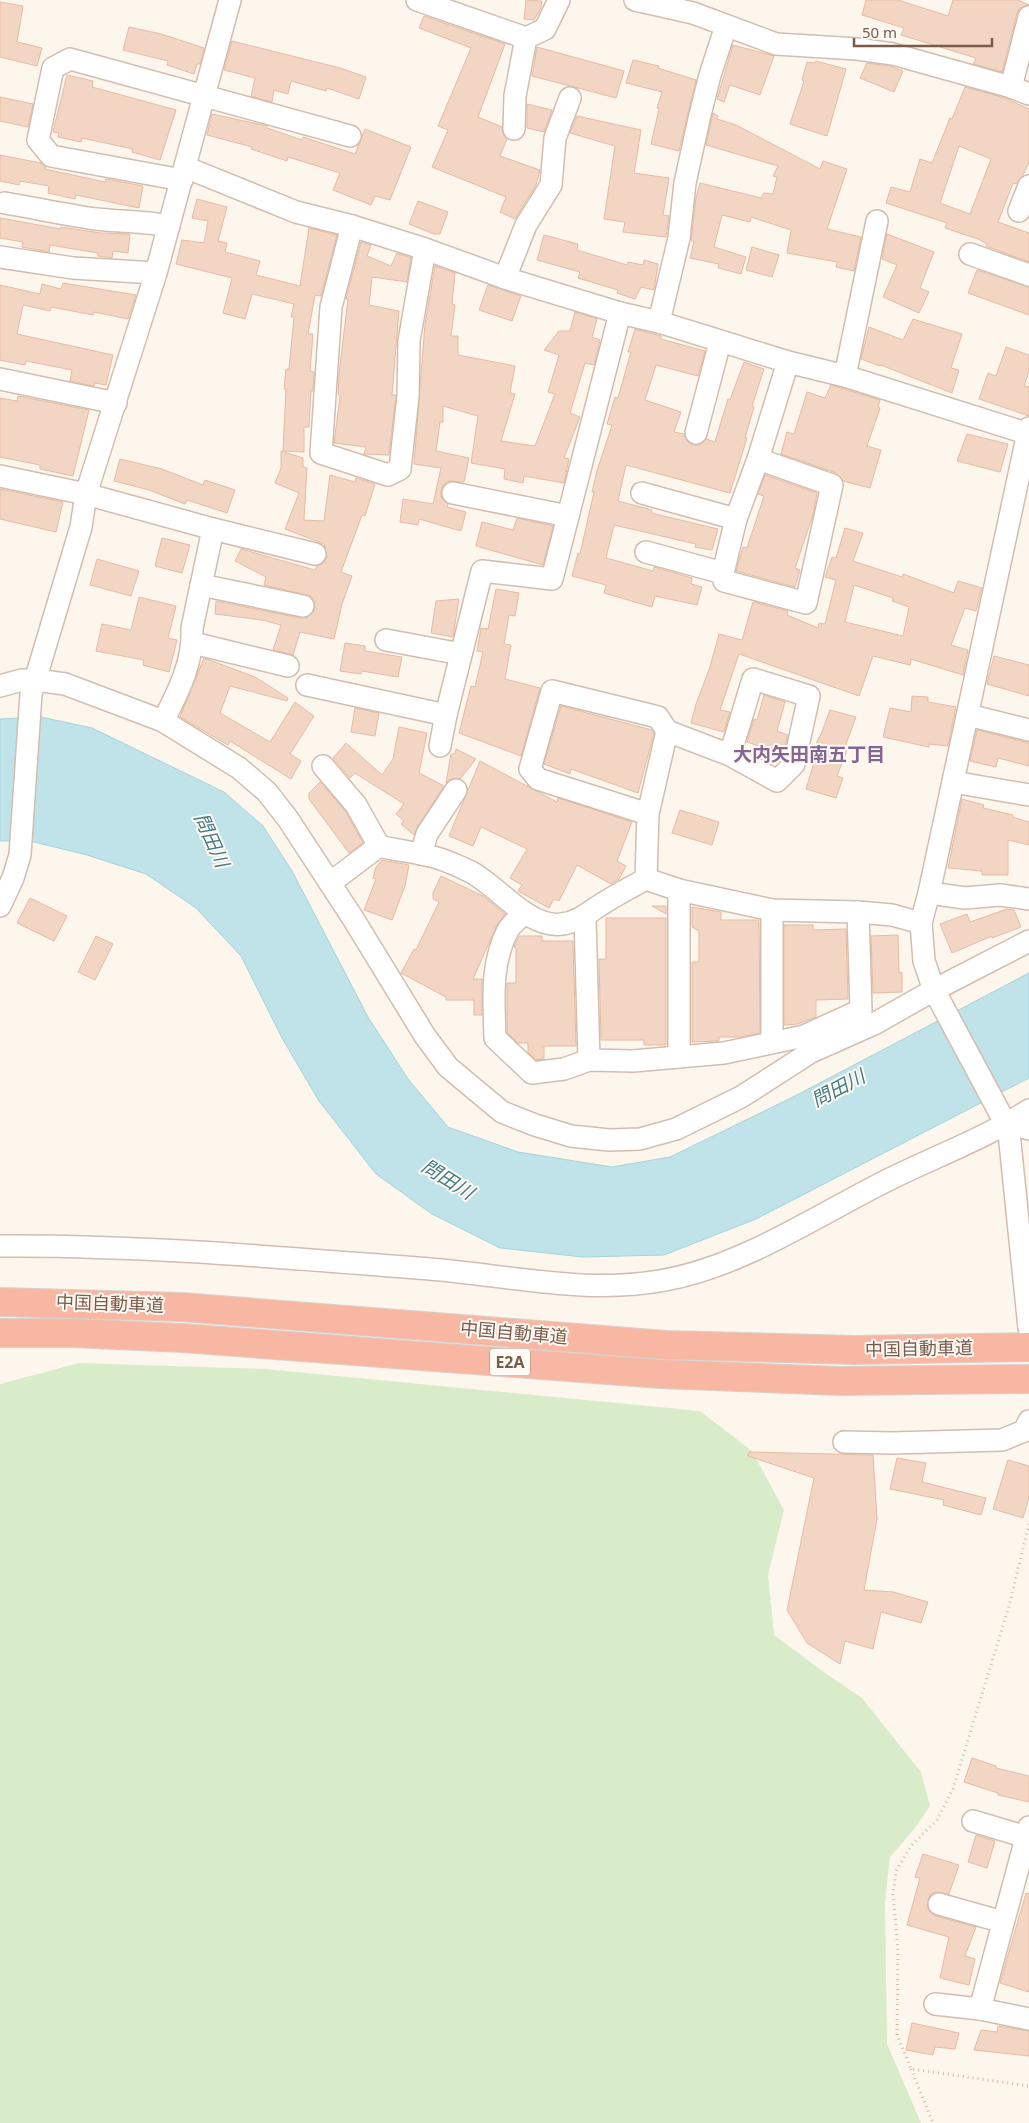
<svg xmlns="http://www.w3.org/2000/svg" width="1029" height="2123" viewBox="0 0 1029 2123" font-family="'Noto Sans','Noto Sans JP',sans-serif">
  <rect width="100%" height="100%" fill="#fdf6ec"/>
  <path fill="#d8ecc9" d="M79,1363L265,1369L700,1411L752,1451L784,1510L768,1575L774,1635L825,1673L862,1698L921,1772L930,1806L915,1828L890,1857L885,1902L887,2044L921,2123H0V1384Z"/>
  <path fill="#bfe3e8" stroke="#a5d3da" d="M41,717L92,728L224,792L263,826L292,871L368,1017L408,1079L448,1127L518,1152L612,1167L670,1157L793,1097L1029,973V1078L756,1219L664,1255L583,1257L500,1248L432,1214L376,1174L319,1101L282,1038L241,956L196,908L146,874L87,855L30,841H0V719Z"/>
  <g fill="#f3d5c3" stroke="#e6bba3" fill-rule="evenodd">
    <path d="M526,0L542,1L541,8L534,20L524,19Z"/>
    <path d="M866,0H898L948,16L953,0H1018L1029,5L1020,8L1017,13L1002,72L973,64L976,58L901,35L904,28L862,15Z"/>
    <path d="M0,2L23,6L17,42L42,48L37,66L0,57Z"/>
    <path d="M424,16L505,44L478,117L502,127L503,134L507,139L500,156L540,170L536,185L515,219L500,212L506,197L432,167L448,130L438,126L471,48L419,28Z"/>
    <path d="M129,27L161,34L204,48L200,64H197L194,74L167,65L168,61L123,50Z"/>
    <path d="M232,41L340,68L366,77L359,99L327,88L326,91L291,81L288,94L274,90L272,102L251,96L255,78L224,70Z"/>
    <path d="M733,45L774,56L760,95L730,85L724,102L717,99Z"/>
    <path d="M537,47L624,71L616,98L532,76Z"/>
    <path d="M633,60L659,66L658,68L696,80L679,151L651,144L659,109L657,108L662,92L626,83Z"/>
    <path d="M816,61L846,69L827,136L790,124L804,81L802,80L807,62L815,63Z"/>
    <path d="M867,63L890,66L903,71L894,92L860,78Z"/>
    <path d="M67,75L93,81L92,87L176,110L160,160L132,152L133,149L82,138L81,142L58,137L59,133L53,132Z"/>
    <path d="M965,87L1005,98L1029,109V162L1023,175L1016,184L1013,183L998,222L1029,233V262L986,246L987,244L978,239L945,228L947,223L886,203L891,187L910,192L920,159L932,163L950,118L952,119ZM959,146L991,159L970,214L940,203Z"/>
    <path d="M0,97L33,104L28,127L0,121Z"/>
    <path d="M527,104L552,110L544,132L527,128Z"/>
    <path d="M713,113L718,116L717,119L736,125L820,169L823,161L847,169L827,229L861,237L854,271L836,267L837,262L787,253L791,230L751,217L750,222L722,215L714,247L746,257L741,274L718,268L719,264L690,258L694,241H691L696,198L700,183L761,198L764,193L773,194L777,177L773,176L778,166L706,145Z"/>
    <path d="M212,114L267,126V128L302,140L303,137L355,154L365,129L411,147L390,200L375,196L371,205L333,190L340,173L288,157L287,161L251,149L252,147L207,135Z"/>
    <path d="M577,116L641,130L634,173L669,178L663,215L669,216L666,237L623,232L625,222L604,219L615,146L570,133Z"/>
    <path d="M0,155L41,163L46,167L45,169L105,182L106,179L143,186L139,208L76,195L75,199L48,193L49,186L20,181L19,185L0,181Z"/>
    <path d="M197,199L227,207L218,241L227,243L225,252L260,261L256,275L300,286L309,228L337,235L321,296L315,295L308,334H313L310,371L314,372L313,391H311L309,427H304V452L283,451L286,389H284L286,369H289L294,317H291L294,304L252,294L245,319L223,313L232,278L176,264L182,240L204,243L208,221L192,218Z"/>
    <path d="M418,201L448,212L440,234H434L409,224Z"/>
    <path d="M0,218L61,229V227L101,233L130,234L128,253L113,251L112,258L98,256V253L50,245L49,252L22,247L23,242L0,238Z"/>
    <path d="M887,234L934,252L920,288L929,292L919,313L883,297L897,265L882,259Z"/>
    <path d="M544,235L578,244L577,250L627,265L628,262L643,265L644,260L658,264L654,290L641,287L635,299L617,293L618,290L578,278L580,272L537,260Z"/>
    <path d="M361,242L371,245L367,256L391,266L397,253L411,258L407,282L372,277L369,305L399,311L392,395H396L389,455L364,454L366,447L334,443L340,397L338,393L339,374L348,299H346Z"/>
    <path d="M752,247L779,255L772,277L746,270Z"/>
    <path d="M435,266L455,273L452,304L455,305L451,336H458V355L515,366L510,393L515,394L501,441L535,446L555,394L548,392L559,355L544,350L559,331H570L575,312L597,319L592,337L600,340L594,365L585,363L570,413L580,417L564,458L569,459L564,483L524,476L523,483L504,479L505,469L471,463L478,416L443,406V422H440L436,451L469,458L464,482L449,481L443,485L441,491V497L448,504L447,507L466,512L461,531L419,519L418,525L400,522L403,499L433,504L441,468L414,464L425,324Z"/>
    <path d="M977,270L1029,287V315L968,293Z"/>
    <path d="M63,283L136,295L128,319L94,312L93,315L51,307L50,311L23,305L17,334L113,355L106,385L95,383L94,386L70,381L72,370L26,361L25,365L0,360V285L40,294L42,284L61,289Z"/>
    <path d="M488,285L521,296L512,321L479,310Z"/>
    <path d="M913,319L962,334L951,368L959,370L952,393L881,365L880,366L861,359L869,327L903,340Z"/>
    <path d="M635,329L661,336V339L705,351L698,376L656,365L645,400L681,412L674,432L684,434L687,441L692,445H700L706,439L715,442L728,399L730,400L744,362L764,369L752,406L754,407L745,438H747L730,493L626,465L618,501L652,510L651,513L718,529L712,550L695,547L696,544L614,525L606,558L653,571L654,567L692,578L691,584L702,587L697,605L655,596L652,607L604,593L606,585L572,576L578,553L580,554L594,492H592L597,471L612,425L607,424L615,397L618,398L631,352H628Z"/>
    <path d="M1006,347L1029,355V371L1024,386L1029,387V416L979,399L988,373L996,376Z"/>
    <path d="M831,385L880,400L878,407L880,408L867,446L881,450L870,488L843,481L836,473L781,454L787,432L794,434L807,392L825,398Z"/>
    <path d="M18,396L89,410L73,476L40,469V465L0,457V398L17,401Z"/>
    <path d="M967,434L1008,444L1000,472L957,461Z"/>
    <path d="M281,451L303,458V467L307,468L304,520L324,521L330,475L355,482L356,478L375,484L365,516L362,515L341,572L352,576L342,604L334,639L300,632L293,655L273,650L281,625L262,620L215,614L216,601L300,618H307L315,609V602L311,596L264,585L266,577L235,561L241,549L315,570L317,566L324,563L327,557L324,544L285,529L299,493L275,483L281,468Z"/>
    <path d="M120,459L162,469L203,485L205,480L235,490L227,513L187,500L185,504L149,490L114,481Z"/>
    <path d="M765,475L817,493L813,515L795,568L800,570L795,587L736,571L743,547L747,548L764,496L758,494Z"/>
    <path d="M0,489L63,502L56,532L0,519Z"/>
    <path d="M517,518L553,526L543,565L476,546L482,522L513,530Z"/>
    <path d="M845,528L863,533L853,561L902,577L903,574L954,593L958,581L982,588L976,611L965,608L951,645L968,650L963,675L911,659L910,665L873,656L859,696L739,654L720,710L730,712L724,732L691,723L696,704L710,667L719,634L742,640L753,602L788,611L787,615L818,628L819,623L825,624L836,580L825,577L832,557L836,558ZM854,585L893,598L892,601L909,607L903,636L845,622Z"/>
    <path d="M162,538L190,545L182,573L155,566Z"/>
    <path d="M97,559L139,571L131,596L90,585Z"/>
    <path d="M496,589L519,593L515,616L509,615L504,644L511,645L505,679L540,688L521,756L459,733L471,686L475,687L483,652L477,651L481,628L488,629Z"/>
    <path d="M139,597L176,606L168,638L177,640L169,672L143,665L144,660L96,651L102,624L131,630Z"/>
    <path d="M459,599L453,637L431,633L436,601Z"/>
    <path d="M345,643L365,646V651L402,657L398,677L362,671L361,674L340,671Z"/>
    <path d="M994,656L1029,665V696L987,684Z"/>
    <path d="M204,658L255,677L288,698L287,701L230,686L220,713L270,742L295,702L314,716L290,754L301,761L291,779L230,741L228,745L180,717Z"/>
    <path d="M764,695L785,702L777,731L788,735L783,755L747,742L754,719L757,720Z"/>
    <path d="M912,696L928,697V702L956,707L948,746L929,744V747L883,737L890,708L911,712Z"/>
    <path d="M561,706L652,730L654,733L638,793L571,769L570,774L544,764Z"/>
    <path d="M355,708L379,713L375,736L351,732Z"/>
    <path d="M830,710L856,717L845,747L848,748L837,776L843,778L836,798L806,789L816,756L812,755L819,737H820Z"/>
    <path d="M399,727L427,733L419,773L444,786L417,827L414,835L401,824L404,821L396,814L404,804L355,773L350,778L333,758L346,743L382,775L393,759Z"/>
    <path d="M977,730L1029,743V766L998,758L996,767L970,761Z"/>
    <path d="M456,749L476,759L460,779H451L446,783L451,754H455Z"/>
    <path d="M480,761L557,802L558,798L632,822L617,861L626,866L619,879L611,884L577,865L559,901L554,899L549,908L518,891L522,885L510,878L527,849L481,827L473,846L449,836Z"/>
    <path d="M320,782L346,812L363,843L349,853L309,799V793Z"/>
    <path d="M962,799L984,805L983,808L1013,815L1012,817L1029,822V845L1008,840V875H982V871L948,868Z"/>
    <path d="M680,810L719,822L712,845L672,833Z"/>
    <path d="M382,860L409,865L405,886L392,920L364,910L376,879L373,878L376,867Z"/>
    <path d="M441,876L483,896L505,914L497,925L473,979H482V1015H474V1000H446V997L401,973L414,949L416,950L439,902L433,899V893Z"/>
    <path d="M30,898L67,916L54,941L17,923Z"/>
    <path d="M652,906H666V914Z"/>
    <path d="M692,907L721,912V920H759L760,1033L741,1037H719V1041L692,1042V962H699V931L692,927Z"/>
    <path d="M1007,909L1014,910L1021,927L992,938V936L952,953L940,924L967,914L970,922Z"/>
    <path d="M606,918H666V1045H644V1040H601L599,959H606Z"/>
    <path d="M784,925H813V930L846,929L848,999L816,1000V1017L798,1024L784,1025Z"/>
    <path d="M898,935L899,973L902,972V992L873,993L871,936Z"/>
    <path d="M96,936L113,944L95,980L78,972Z"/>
    <path d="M519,936H542V941H573L576,1046H544V1059L536,1060L528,1052V1043H518L507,1032V983H516V948L514,947Z"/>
    <path d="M749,1452L873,1455L877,1519L864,1590L893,1592L928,1602L921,1623L881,1612L873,1649L845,1641L840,1664L807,1643L787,1610L814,1478L748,1456Z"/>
    <path d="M897,1458L926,1463L922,1482L986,1498L981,1515L943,1505L944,1500L890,1489Z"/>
    <path d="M1008,1460L1029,1466V1498L1023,1518L993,1509Z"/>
    <path d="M972,1758L996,1766V1768L1029,1776V1802L998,1795V1793L964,1782Z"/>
    <path d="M976,1835L995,1841L987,1868L968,1862Z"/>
    <path d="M923,1854L959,1865L949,1894L935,1892L930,1895L927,1907L930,1912L936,1916L976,1927L965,1956L975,1959L969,1985L940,1978L949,1937L907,1925L920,1878L915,1877Z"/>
    <path d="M1026,1893L1029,1894V1992L1000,1983Z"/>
    <path d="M912,2023L959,2033L955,2049L935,2047L933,2055L906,2050Z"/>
    <path d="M998,2026L1029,2031V2056L974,2050L981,2030L997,2032Z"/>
  </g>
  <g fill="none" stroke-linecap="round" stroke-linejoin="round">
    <g stroke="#d1beb0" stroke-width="24">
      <g id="street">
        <path d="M417,0L526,38L545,29L559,0"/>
        <path d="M635,0L693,13L776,44L857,49L893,54L1011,87L1029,94"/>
        <path d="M1011,87L1029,17"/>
        <path d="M514,129L515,96L526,38"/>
        <path d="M185,167L296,212L352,226L425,249L505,278L620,313L659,322L788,362L845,376L1029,434"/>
        <path d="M182,180L51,156L38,140L53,68L70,59L350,136"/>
        <path d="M5,203C35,208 66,215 96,219C121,222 145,221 169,226"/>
        <path d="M1019,211L1029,186"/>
        <path d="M352,226L331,307L321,453L388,475L400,469L408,396L409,341L425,249"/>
        <path d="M970,254L1029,275"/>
        <path d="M0,257L73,268L156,273"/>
        <path d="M505,278L526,225L551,185L555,138L570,98"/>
        <path d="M659,322L679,238L685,183L699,119L710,75L726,26"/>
        <path d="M845,376L877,221"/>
        <path d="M0,379L116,403"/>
        <path d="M1029,428L929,893L921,923L924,961L934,990L1002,1117L1008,1123L1029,1129"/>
        <path d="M696,433L720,342"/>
        <path d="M758,459L832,485L806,603L724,581L723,573L736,519L758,459L788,362"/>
        <path d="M0,476L86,494L213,529L315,554"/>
        <path d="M453,493L568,516"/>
        <path d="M642,493L736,519"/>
        <path d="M646,552L723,573"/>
        <path d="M201,585L303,606"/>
        <path d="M386,640L461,654"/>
        <path d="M193,643L288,666"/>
        <path d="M307,685L446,715L482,571L552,579L620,313"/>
        <path d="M0,686L22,680H36L65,684L163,721L239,768L267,792L288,819L354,920L425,1036L448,1067L502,1112L535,1125L571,1136L609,1140L640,1139L676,1129L741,1097L811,1052L874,1024L934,990L1029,941"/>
        <path d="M968,715L1029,730"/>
        <path d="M163,721C178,693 194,661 192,628L213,529"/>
        <path d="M440,746L446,715"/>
        <path d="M323,766L356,805L379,846C394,850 407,851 421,854C439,857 455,864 471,872C499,887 529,929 562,924C579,922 589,912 602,904C616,895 631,887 646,879L679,890L772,910L858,912L892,915L921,923"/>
        <path d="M953,782L1029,795"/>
        <path d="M648,814L538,779L530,769L552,691L658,717L667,731"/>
        <path d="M421,854L427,834L456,790"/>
        <path d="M646,879L648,814L667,731L730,755L777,781L794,764L809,696L753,679L730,755"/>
        <path d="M330,883L379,846"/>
        <path d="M929,893L965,898L1000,895L1029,899"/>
        <path d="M0,906L13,878L20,855L31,694L81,527L86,494L156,273L230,0"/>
        <path d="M772,910V1042"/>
        <path d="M525,913C520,918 512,923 508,930C490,964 494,1001 495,1038L532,1073L564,1069L589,1060L633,1061L724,1053L804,1036L861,1010L858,912"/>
        <path d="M585,917L589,1060"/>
        <path d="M679,1057V890"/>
        <path d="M1008,1123L1029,1328"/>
        <path d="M0,1246C143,1245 287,1258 429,1269C507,1275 588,1295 665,1280C744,1266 822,1212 894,1177C939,1155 987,1137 1029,1110"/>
        <path d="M844,1442L892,1443L1002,1440L1024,1431L1029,1421"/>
        <path d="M973,1821L1026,1837"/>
        <path d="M1029,1827L980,2009L1029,2019"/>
        <path d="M939,1904L1003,1922"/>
        <path d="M935,2004L980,2009"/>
      </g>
    </g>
    <g stroke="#dad1cd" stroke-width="30">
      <g id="highway">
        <path d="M0,1302L181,1307L666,1345L855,1350L1029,1347"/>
        <path d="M0,1333H73L183,1338L660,1374L840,1381L1029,1379"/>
      </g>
    </g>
    <g stroke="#d9b8a5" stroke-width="3" stroke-dasharray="1 4" stroke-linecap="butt">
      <path d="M1029,1524L1009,1606L953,1789L937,1820L911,1846L896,1871L893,1895L898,1950L897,2035L911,2069L1029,2086"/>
      <path d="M911,2069L933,2123"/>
    </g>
    <use href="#street" stroke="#fff" stroke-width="21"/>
    <use href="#highway" stroke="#f7b7a3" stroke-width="28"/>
  </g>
  <g text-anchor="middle" stroke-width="4" stroke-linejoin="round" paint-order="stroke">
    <rect fill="#fffaf3" stroke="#a28b7f" stroke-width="1" x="490" y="1348.5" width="40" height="27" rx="4"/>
    <g font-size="16" font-weight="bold" fill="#7a5c4d">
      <text x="510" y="1368">E2A</text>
    </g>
    <g font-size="18" fill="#7a5c4d" stroke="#fffaf3">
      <text transform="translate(110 1304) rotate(2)" y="6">中国自動車道</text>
      <text transform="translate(514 1333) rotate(5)" y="6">中国自動車道</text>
      <text transform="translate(919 1349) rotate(-1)" y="6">中国自動車道</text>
    </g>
    <g font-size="19" font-weight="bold" fill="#846695" stroke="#fffaf3">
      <text x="809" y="761">大内矢田南五丁目</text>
    </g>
    <g font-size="19" font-style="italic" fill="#437c86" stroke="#fffaf3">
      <text transform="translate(212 840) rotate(66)" y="7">問田川</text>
      <text transform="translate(838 1088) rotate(-28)" y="7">問田川</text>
      <text transform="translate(448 1179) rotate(32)" y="7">問田川</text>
    </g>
  </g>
  <path d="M854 38v8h138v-8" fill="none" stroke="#7a5c4d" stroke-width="2.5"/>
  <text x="862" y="38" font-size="15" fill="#7a5c4d" stroke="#fffaf3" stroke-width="4" paint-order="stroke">50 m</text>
</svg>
